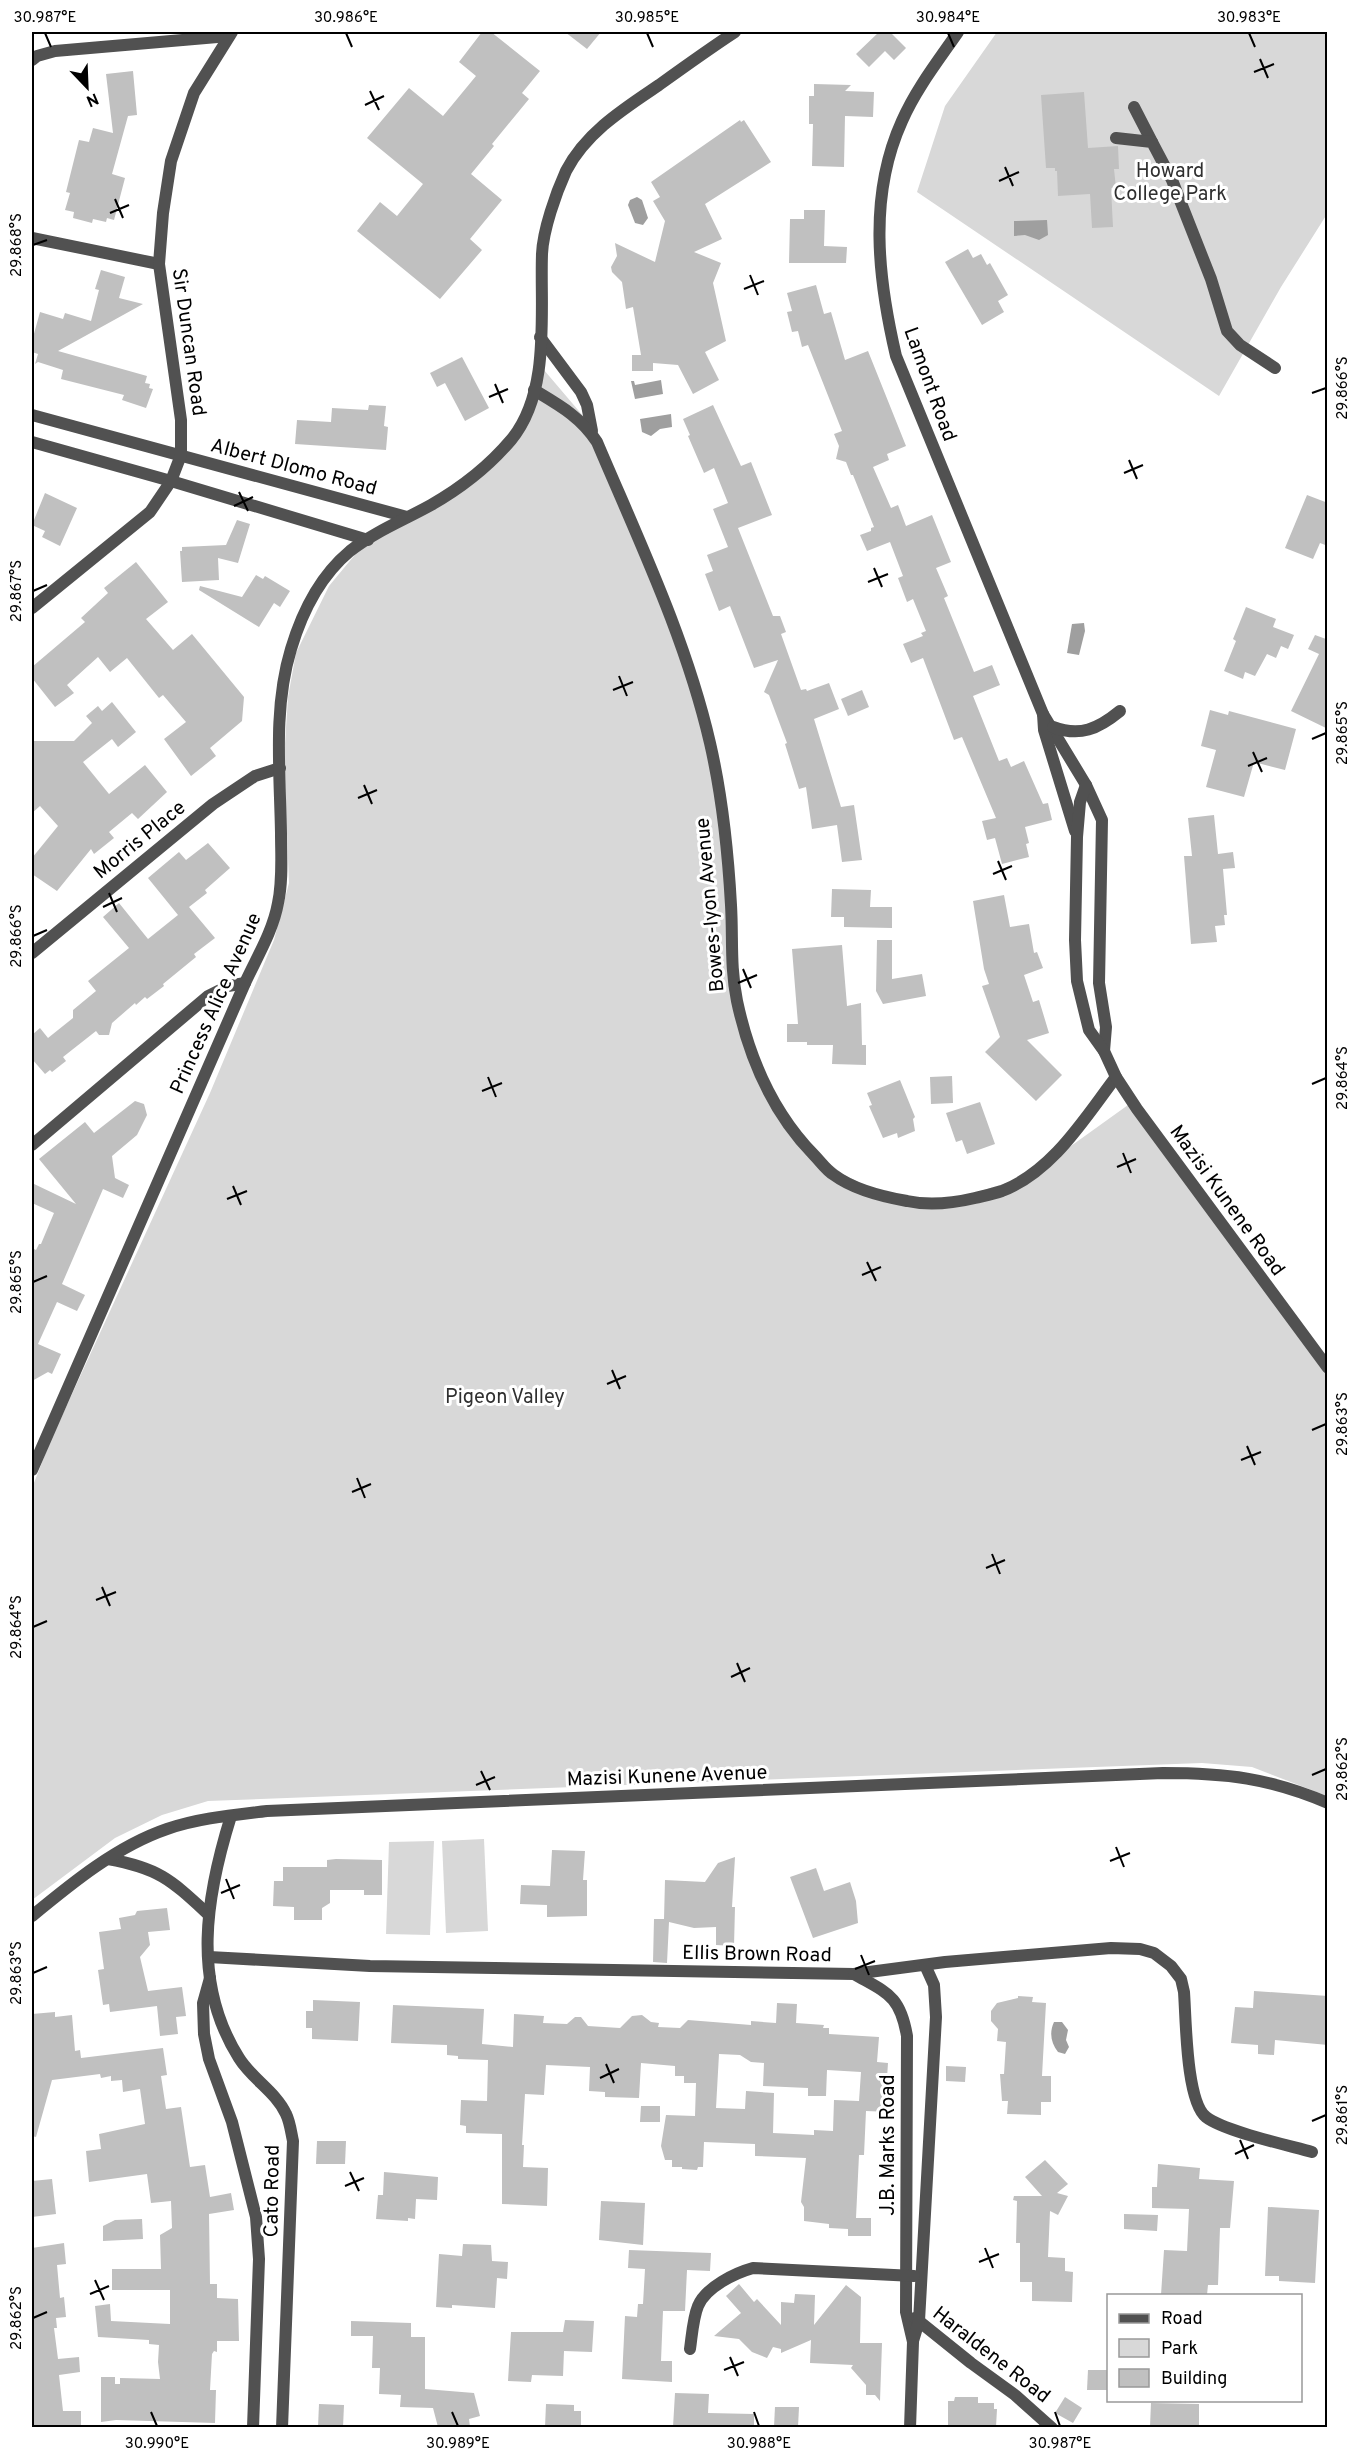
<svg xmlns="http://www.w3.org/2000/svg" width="1359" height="2459" viewBox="0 0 1359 2459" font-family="Overpass,sans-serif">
  <rect width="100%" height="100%" fill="#fff"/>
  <g fill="#d8d8d8">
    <path d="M997,32H1327V214L1281,287L1219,396L917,192L945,106Z"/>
    <path d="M544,370L595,430L679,629L719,774L730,957L758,1060L776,1101L815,1152L844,1175L883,1194L920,1199L961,1197L1013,1181L1057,1156L1135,1100L1327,1362V1796L1252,1767L1202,1763L208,1801L162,1815L115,1838L32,1900V1488L50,1442L210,1093L274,940L289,883L284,759L288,697L296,653L329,586L368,539L482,472L508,447Z"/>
    <path d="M484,1839L488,1931L446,1933L442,1841Z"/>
    <path d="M434,1841L430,1935L386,1934L389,1842Z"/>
  </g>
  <g fill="#9f9f9f">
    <path d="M637,197L642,200L648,218L643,225L635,223L628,205L630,200Z"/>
    <path d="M1047,220L1048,235L1039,240L1025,235L1014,236V221Z"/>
    <path d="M661,380L663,394L635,399L631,381H634L635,385Z"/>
    <path d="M671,414L672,427L660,429L651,436L642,432L640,419Z"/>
    <path d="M1084,623L1085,631L1079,655L1067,653L1072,624Z"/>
    <path d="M1054,2022H1062L1068,2030L1066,2040L1069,2047L1065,2054L1058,2052C1051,2043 1049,2033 1054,2022Z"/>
  </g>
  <g fill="#c0c0c0" fill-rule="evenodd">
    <path d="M482,32H491L540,71L522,93L529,99L492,144L494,146L471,174L502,200L470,239L482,250L440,299L357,231L380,202L397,216L423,184L367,138L409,88L443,116L476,76L459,62Z"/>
    <path d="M565,32H601L587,49Z"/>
    <path d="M879,32H890L906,48L894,60L885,51L869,67L856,54Z"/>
    <path d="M133,71L137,115L128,116L112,174L125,178L114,220L107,218L106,222L93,219L92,223L73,218L74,212L65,210L70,193L66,192L79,140L89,142L93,128L113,133L106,74Z"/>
    <path d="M814,84L851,85L845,91L874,92L873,117L845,116L844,167L812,166L813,124H809V96H814Z"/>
    <path d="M1084,92L1088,148L1118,146L1119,169H1114L1116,188H1111L1113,227L1092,228L1090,194L1058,196L1057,171H1055V168H1046L1041,95Z"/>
    <path d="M740,120L741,122L744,120L771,162L705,204L722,239L694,252L721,263L713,283L726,341L705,352L719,380L693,394L678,365L653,363V371H632V355H641L633,307L626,309L622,282L612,272L611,267L617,256L615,243L655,262L665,221L653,201L660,197L651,182Z"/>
    <path d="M804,210H825L824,246L847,247L846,263H789L790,219H804Z"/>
    <path d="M968,249L973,258L981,254L987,265L990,263L1008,295L998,301L1004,312L982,325L945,262Z"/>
    <path d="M101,270L125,277L119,298L143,304L58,351L147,376L145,383L150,384L149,388L153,389L146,408L122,400L124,395L61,379L63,370L38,362L35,364L38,354L32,352V341L40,312L63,319L65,313L91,321L99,290L95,289Z"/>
    <path d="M816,285L824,314L831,312L845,360L868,351L906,446L887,454L889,460L873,467L891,508L898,505L906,526L932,515L951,562L936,568L948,596L944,598L974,672L992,665L1000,685L973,696L999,761L1007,758L1011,767L1024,761L1043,804L1048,803L1052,820L1025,827L1029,843L1026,844L1029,857L1002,864L995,838L987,840L982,821L996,818L962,737L954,740L923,658L911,663L903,644L923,636L921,633L926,631L913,599L907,602L898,578L903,576L890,542L867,551L860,535L871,531V528L874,527L853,475H851L846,462L836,459L839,446L834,434L842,431L808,345L802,347L798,331L792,332L787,312L792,311L787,293Z"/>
    <path d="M462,357L489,408L465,421L445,383L437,387L430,373Z"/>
    <path d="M369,405L386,406L384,426L388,427L386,450L295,444L297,420L331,422L332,408L368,410Z"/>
    <path d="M713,405L741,466L751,462L772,515L738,528L773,616H780L786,632L781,634L801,690L806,689L807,691L829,683L839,709L814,719L841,807L854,805L862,860L842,862L837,825L812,829L806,787L799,789L785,744L787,743L769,695L764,692L778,660L754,668L730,606L719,611L705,574L713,571L707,555L728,547L713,509L728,503L714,468L704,473L688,436L690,435L683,419Z"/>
    <path d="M45,493L77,508L60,546L42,537L45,531L32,525Z"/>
    <path d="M1307,495L1328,503V546L1320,543L1313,559L1285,548Z"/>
    <path d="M237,520L250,524L238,563L218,558L219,580L182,582L180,551H182V547L226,545Z"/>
    <path d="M136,562L168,602L146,619L173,650L192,634L244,697L242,721L210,748L216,756L191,776L164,739L186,722L163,695L159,698L127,658L110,672L98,657L67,685L74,693L55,707L32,678V667L85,622L81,618L108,593L104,588Z"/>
    <path d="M256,575L263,579L265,576L290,591L280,607L274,603L259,627L199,590L200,586L242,597Z"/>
    <path d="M1246,607L1276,619L1273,627L1294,635L1288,649L1281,646L1276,658L1267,654L1255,676L1245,672L1243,679L1224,671L1236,641L1233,639Z"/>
    <path d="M1315,635L1326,639L1328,636V729L1291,711L1319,654L1308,649Z"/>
    <path d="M862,690L869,707L848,716L841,699Z"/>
    <path d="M112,702L136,732L118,747L112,739L83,762L109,794L145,765L167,792L138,819L132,813L109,832L114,838L94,854L91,849L57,891L32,874V858L58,826L40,806L32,813V741H74L92,723L86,716L98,706L102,711Z"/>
    <path d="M1210,710L1228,715L1229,711L1296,729L1285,770L1254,762L1244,797L1206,787L1216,750L1201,746Z"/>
    <path d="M1214,815L1218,854L1233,852L1235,868L1223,869L1227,915H1224L1225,925L1215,926L1217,942L1191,944L1184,856H1192L1188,818Z"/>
    <path d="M208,843L230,868L205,890L207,893L189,907L215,938L194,954L196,957L163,984L164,986L147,999L145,997L136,1005L135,1003L112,1023L109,1035H99L96,1031L63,1057L66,1061L52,1072L50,1070L45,1074L32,1059V1035L40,1028L48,1038L73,1018V1010L96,991L88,981L129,948L103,917L119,903L148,939L178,915L148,878L179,852L186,860Z"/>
    <path d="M832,889L871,890L870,907H892V928L844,927V917H831Z"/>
    <path d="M1004,895L1010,927L1029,924L1034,953L1037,952L1043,968L1024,975L1033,1002L1039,1000L1049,1033L1027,1040L1062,1075L1036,1101L985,1052L1000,1037L982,986L989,984L984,969L973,901Z"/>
    <path d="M877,940H892V979L922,974L926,996L883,1004L876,991Z"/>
    <path d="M842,945L847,1006L861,1003L862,1045H866V1065L832,1064L833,1045H807V1042H787V1024H798L792,949Z"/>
    <path d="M952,1076L953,1103L931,1104L930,1077Z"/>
    <path d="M900,1080L915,1117L913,1119L915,1131L898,1138L897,1133L883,1138L869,1106L872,1105L867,1093Z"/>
    <path d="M135,1101L144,1104L147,1115L137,1135L112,1156L115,1178L129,1185L123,1198L103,1189L62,1284L85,1295L77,1311L57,1302L38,1344L61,1354L52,1374L48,1372L32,1381V1248L36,1250L39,1244H41L54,1213L32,1203V1183L76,1204L39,1159L85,1122L94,1133Z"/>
    <path d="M980,1102L995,1144L967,1154L962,1140L956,1142L946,1113Z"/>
    <path d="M552,1850L585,1851L583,1880H587V1916L547,1917V1905L520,1904L521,1885L550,1886Z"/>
    <path d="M735,1857L732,1907H735L734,1946L716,1945V1927L694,1928L669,1922L667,1963L653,1962L654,1919H664L665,1880L705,1882L718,1863Z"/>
    <path d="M336,1859L382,1860V1895H364V1890H330V1903L322,1908V1920H294V1907L273,1906L274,1881H283V1867H327V1860Z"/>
    <path d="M816,1868L824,1891L850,1882L856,1901L858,1923L813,1938L790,1877Z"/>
    <path d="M167,1908L170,1930L148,1932L150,1945L140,1957L148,1991L182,1987L186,2016L176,2017L178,2034L160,2036L157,2006L110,2012L109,2004L103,2005L98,1970L104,1969L99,1932L121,1929L119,1918L135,1915L137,1911Z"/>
    <path d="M1254,1991L1328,1996V2045L1275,2040L1274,2055L1258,2054V2045L1231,2043L1235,2007L1253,2008Z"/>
    <path d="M1018,1996L1033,1997L1032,2002L1046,2003L1042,2076H1051V2102H1041V2115L1007,2114L1008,2101H1002L1000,2074H1004L1006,2042L997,2041L998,2029L991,2021V2011L997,2003L1018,1998Z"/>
    <path d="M313,2000L360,2002L358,2041L312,2039V2028H306V2011H313Z"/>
    <path d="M777,2003L797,2004L796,2023L824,2025L823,2028H829V2034L879,2037L877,2062L888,2063L886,2093L891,2094L890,2112L866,2111L864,2155H859L856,2218H871V2236H848V2229L829,2228V2224L804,2221V2207L801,2202L806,2158L755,2156V2144L704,2142L703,2167H698L697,2170L682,2169V2167H672V2160H665L661,2146L666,2115L695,2116L696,2083H684V2076H675V2066L641,2063L639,2098L605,2097V2092L589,2091L590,2067L546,2065L544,2095L525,2094L522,2145H524L523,2167L548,2168L547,2206L502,2204V2134L466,2133V2126L460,2125L461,2100L487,2101L488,2060L458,2059V2056L447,2055V2045L391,2043L393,2005L484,2009L482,2044L513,2047L514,2014L544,2016L543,2023L567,2024L575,2017H581L588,2026L620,2028L632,2016L642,2015L651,2022L659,2023L658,2027L680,2028L688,2020L751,2025V2021L776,2023ZM719,2054L740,2055L751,2062L764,2063L763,2086L808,2088V2096H826L827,2070L861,2072L859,2101L834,2100L833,2131L814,2130V2135L773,2133L774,2093L746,2091L745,2109L716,2108Z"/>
    <path d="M55,2012V2017L72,2015L75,2051L80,2050L81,2058L163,2048L167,2075L161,2076L166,2109L181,2107L190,2167L205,2165L210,2197L231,2193L234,2210L209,2214L210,2284H217V2298L238,2299L239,2341H217V2352L214,2351L212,2354L210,2390H216L215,2423L116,2420L101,2422V2377H115V2384H120V2378L160,2379L158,2362L159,2345L149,2344V2340L98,2337L95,2306L110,2304L111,2321L170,2324V2290H112V2269H161L160,2235L172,2228L171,2201L151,2203L147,2174L89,2182L86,2151L101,2149L99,2134L145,2124L140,2089L123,2092L122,2080L111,2081V2076L101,2078L100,2074L52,2080L36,2137L32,2136V2014Z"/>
    <path d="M946,2066L966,2067L965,2082L946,2081Z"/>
    <path d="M641,2106H660V2122H640Z"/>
    <path d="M317,2141H346L345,2164H316Z"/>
    <path d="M1045,2160L1068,2184L1057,2193L1068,2196L1058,2215L1050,2211L1048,2257L1065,2258V2271L1073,2272L1072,2302L1032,2301V2282H1020V2243H1016L1017,2201L1013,2200L1014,2196H1042L1025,2177Z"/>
    <path d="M1158,2164L1200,2168L1199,2179L1234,2181L1230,2228H1220L1218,2285H1208L1207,2295H1161L1164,2250L1187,2251L1189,2209L1152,2208V2187H1157Z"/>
    <path d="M384,2172L438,2177L437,2200L416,2199L415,2219L408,2218V2221L376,2219L378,2195H383Z"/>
    <path d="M52,2179L56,2214L32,2217V2181Z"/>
    <path d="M601,2201L645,2203L643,2245L599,2240Z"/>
    <path d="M1268,2207L1319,2210L1315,2283L1279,2281V2276H1265Z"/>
    <path d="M1124,2214L1158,2215L1157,2231L1124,2229Z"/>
    <path d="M142,2219L143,2239L103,2241V2226L115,2220Z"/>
    <path d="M64,2243L66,2264L57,2265L60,2298L64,2297L66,2317L56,2318L57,2328H54L58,2359L79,2357L80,2372L59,2375L63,2411H81V2427H32V2248Z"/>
    <path d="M463,2244L491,2245L492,2261L508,2262L507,2279L497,2278L495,2308L452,2305V2308L436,2307L439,2254L462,2256Z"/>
    <path d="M629,2250L711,2253L710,2271L687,2270L685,2311H663L661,2361H672V2382L622,2379L625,2316L637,2317L638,2304H643L645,2269L628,2268Z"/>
    <path d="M739,2284L754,2302L757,2299L781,2325V2302L794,2303L795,2294L815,2295L814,2325L846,2285L861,2297L860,2343H882L880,2401L875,2395H866V2385L851,2368L853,2365L810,2363L811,2340L781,2353V2349L773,2347L767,2358L752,2352L739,2339L714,2336L741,2313L726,2296Z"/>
    <path d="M565,2320L594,2321L592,2352L564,2351L563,2376L532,2375L531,2382L508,2381L511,2332H563Z"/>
    <path d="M351,2321L411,2323V2337H425V2389L474,2393L480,2416L469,2419L470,2427H438L433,2408L400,2407L401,2395L379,2394L380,2368H372L373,2336H351Z"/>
    <path d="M1088,2370H1108V2390H1087Z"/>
    <path d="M675,2393L709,2394L708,2413L754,2414V2427H673Z"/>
    <path d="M955,2397H978V2403H994V2409H997L996,2427H948V2401H954Z"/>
    <path d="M1065,2397L1082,2408L1073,2423L1055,2413Z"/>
    <path d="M1151,2403L1199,2404V2427H1150Z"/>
    <path d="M319,2404L344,2405L343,2427H318Z"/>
    <path d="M546,2404L574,2405V2411H581V2427H545Z"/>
    <path d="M775,2407H799L798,2427H774Z"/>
  </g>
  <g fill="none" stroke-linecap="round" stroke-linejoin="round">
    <g stroke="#515151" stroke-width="12">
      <path d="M32,60L37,56L55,51L229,36"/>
      <path d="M1134,107L1152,142"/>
      <path d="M1116,138L1152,142L1172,180L1211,279L1227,331L1240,345L1275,368"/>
      <path d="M32,238L159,264"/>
      <path d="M540,337L581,392L587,405L592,431"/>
      <path d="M534,390C559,405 581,417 597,442C639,541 686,639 710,743C722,795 728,851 731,905C733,939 730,966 737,1001C749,1057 773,1113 814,1155C820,1161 826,1170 834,1175C853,1189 884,1197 907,1201C929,1206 954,1203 975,1198C983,1196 993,1194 1002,1191C1053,1171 1084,1119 1116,1077"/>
      <path d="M32,415L407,517"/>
      <path d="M32,442L171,481L368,540"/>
      <path d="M32,608L150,512L171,481L181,455V420L159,264L163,213L171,161L194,93L232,32"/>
      <path d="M32,953L213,804L255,776L280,768"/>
      <path d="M32,1145L208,996L228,986L245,983"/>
      <path d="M32,1470L245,983C257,957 273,931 278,903C283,880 281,856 281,833C280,772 273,708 291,649C302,612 320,576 350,551C374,532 404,520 431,505C461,488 489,466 511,440C551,392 540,312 542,254C543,230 556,193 566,171C586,132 625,108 659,85C684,67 709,49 735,32"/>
      <path d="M231,1816C206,1896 191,1982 239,2058C252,2079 276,2092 286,2114C290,2122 291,2132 293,2141L282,2428"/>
      <path d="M108,1859C159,1868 171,1880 208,1914"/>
      <path d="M32,1916C72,1883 117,1846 167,1829C199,1818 234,1815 267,1811L1163,1773C1226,1773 1269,1778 1328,1803"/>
      <path d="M209,1957L370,1966L854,1974L945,1962L1111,1948L1140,1949L1154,1953L1171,1966L1181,1979L1184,1992C1186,2019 1186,2101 1206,2117C1224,2131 1287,2145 1312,2152"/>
      <path d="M854,1974C887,1993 900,1995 907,2036L906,2312L913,2342L910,2428"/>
      <path d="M210,1978L203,2003L204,2034L209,2059L232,2122L256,2217L259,2259L253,2428"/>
      <path d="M915,2318L971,2363L1015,2395L1052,2428"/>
      <path d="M913,2341L919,2321L936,2017L934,1985L925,1965"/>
      <path d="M690,2349C692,2335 693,2318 698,2306C706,2287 735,2273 753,2268L914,2276"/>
    </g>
    <g stroke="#515151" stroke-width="12">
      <path d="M958,32C938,61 916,89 902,121C868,196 878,279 896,356L1043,714L1086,785L1102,820L1099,983L1106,1027L1104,1051"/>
      <path d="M1043,714L1044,730L1075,831"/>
      <path d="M1053,727C1080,737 1098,729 1120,711"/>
      <path d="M1086,785L1080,802L1077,837L1075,940L1077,981L1089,1030L1104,1051L1116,1077L1137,1109L1328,1368"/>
    </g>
  </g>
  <path fill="none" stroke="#000" stroke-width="2" d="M45,33L51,47M346,33L352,47M647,33L653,47M948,33L954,47M1249,33L1255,47M1260,59L1268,78M1254,72L1274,64M370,91L379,110M365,105L384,96M1005,167L1013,186M999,181L1019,172M115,199L123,218M110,213L129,205M33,245L47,240M750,275L758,295M744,289L764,281M495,384L503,403M1312,393L1326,388M489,397L508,389M1129,460L1137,479M1124,473L1143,465M239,492L248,511M234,506L253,497M874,568L882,587M868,582L888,574M33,591L47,585M619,676L627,696M613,690L633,682M1312,739L1326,733M1253,752L1262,772M1248,766L1267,758M364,785L372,804M358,798L377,790M998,861L1006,880M993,874L1012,866M109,893L117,912M103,907L122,898M33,936L47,930M743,969L751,988M738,983L757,975M488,1077L496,1097M1312,1084L1326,1078M482,1091L502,1083M1123,1153L1131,1173M1117,1167L1136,1159M233,1186L241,1205M227,1199L247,1191M867,1262L876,1281M862,1275L881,1267M33,1282L47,1276M612,1370L620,1389M607,1384L626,1376M1312,1430L1326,1424M1247,1446L1255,1465M1241,1460L1261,1452M357,1478L365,1498M352,1492L371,1484M992,1554L1000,1574M986,1568L1005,1560M102,1587L110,1606M96,1600L116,1592M33,1627L47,1621M737,1663L745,1682M731,1677L750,1668M481,1771L490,1790M1312,1775L1326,1769M476,1785L495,1777M1116,1847L1124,1867M1110,1861L1130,1853M226,1879L234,1899M221,1893L240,1885M861,1955L869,1975M855,1969L875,1961M33,1973L47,1967M606,2064L614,2083M600,2078L619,2069M1312,2121L1326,2115M1240,2140L1248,2159M1235,2154L1254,2145M350,2172L359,2191M345,2186L364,2178M985,2248L993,2268M979,2262L999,2254M95,2280L104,2300M90,2294L109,2286M33,2318L47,2312M730,2357L738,2376M724,2370L744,2362M151,2412L157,2426M452,2412L458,2426M754,2412L759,2426M1055,2412L1060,2426"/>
  <g text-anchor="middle" stroke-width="6" stroke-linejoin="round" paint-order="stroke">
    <g font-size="20" fill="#2f2f2f" stroke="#fff">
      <text x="1170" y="177">Howard<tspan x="1170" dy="23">College Park</tspan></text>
      <text x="505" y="1403">Pigeon Valley</text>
    </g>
    <g font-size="20" fill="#000" stroke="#fff">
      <text transform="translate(190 342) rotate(82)" y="7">Sir Duncan Road</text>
      <text transform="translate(931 384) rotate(70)" y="7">Lamont Road</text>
      <text transform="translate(294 466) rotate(15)" y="7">Albert Dlomo Road</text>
      <text transform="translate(139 839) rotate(-39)" y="7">Morris Place</text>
      <text transform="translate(709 905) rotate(-95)" y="7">Bowes-lyon Avenue</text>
      <text transform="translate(215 1003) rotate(-66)" y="7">Princess Alice Avenue</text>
      <text transform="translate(1228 1200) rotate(54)" y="7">Mazisi Kunene Road</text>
      <text transform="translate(667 1775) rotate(-2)" y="7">Mazisi Kunene Avenue</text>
      <text transform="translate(757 1953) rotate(1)" y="7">Ellis Brown Road</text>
      <text transform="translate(887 2145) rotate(-90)" y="7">J.B. Marks Road</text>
      <text transform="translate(271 2191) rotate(-89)" y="7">Cato Road</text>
      <text transform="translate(992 2354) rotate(38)" y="7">Haraldene Road</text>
    </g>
  </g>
  <rect width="1359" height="2459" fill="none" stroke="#ffffff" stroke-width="66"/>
  <rect x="1107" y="2294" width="195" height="108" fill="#ffffff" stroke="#999999" stroke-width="1.5"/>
  <rect x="1119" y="2314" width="30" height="9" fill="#515151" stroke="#999999" stroke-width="1.5"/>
  <text x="1161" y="2324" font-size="18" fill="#000000">Road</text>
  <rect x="1119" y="2339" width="30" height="18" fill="#d8d8d8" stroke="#999999" stroke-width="1.5"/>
  <text x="1161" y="2354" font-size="18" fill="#000000">Park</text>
  <rect x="1119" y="2369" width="30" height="18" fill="#c0c0c0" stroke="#999999" stroke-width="1.5"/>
  <text x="1161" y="2384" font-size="18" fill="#000000">Building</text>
  <g transform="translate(87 87) rotate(157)" stroke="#ffffff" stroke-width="4.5" paint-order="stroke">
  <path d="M0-4.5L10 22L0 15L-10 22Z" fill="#000000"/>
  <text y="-9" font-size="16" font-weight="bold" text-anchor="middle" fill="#000000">N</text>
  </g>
  <rect x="33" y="33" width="1293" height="2393" fill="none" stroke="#000" stroke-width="2"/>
  <g font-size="15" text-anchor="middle" fill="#000">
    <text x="45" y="22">30.987°E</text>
    <text x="346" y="22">30.986°E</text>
    <text x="647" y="22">30.985°E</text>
    <text x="948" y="22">30.984°E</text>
    <text x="1249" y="22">30.983°E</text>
    <text transform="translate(16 245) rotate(-90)" y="5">29.868°S</text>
    <text transform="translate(1342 388) rotate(-90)" y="5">29.866°S</text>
    <text transform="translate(16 591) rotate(-90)" y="5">29.867°S</text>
    <text transform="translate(1342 733) rotate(-90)" y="5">29.865°S</text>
    <text transform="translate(16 936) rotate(-90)" y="5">29.866°S</text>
    <text transform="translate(1342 1078) rotate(-90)" y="5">29.864°S</text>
    <text transform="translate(16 1282) rotate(-90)" y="5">29.865°S</text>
    <text transform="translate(1342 1424) rotate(-90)" y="5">29.863°S</text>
    <text transform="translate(16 1627) rotate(-90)" y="5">29.864°S</text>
    <text transform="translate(1342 1769) rotate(-90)" y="5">29.862°S</text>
    <text transform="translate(16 1973) rotate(-90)" y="5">29.863°S</text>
    <text transform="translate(1342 2115) rotate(-90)" y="5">29.861°S</text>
    <text transform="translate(16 2318) rotate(-90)" y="5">29.862°S</text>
    <text x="157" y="2448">30.990°E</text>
    <text x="458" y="2448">30.989°E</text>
    <text x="759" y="2448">30.988°E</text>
    <text x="1060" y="2448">30.987°E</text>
  </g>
</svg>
